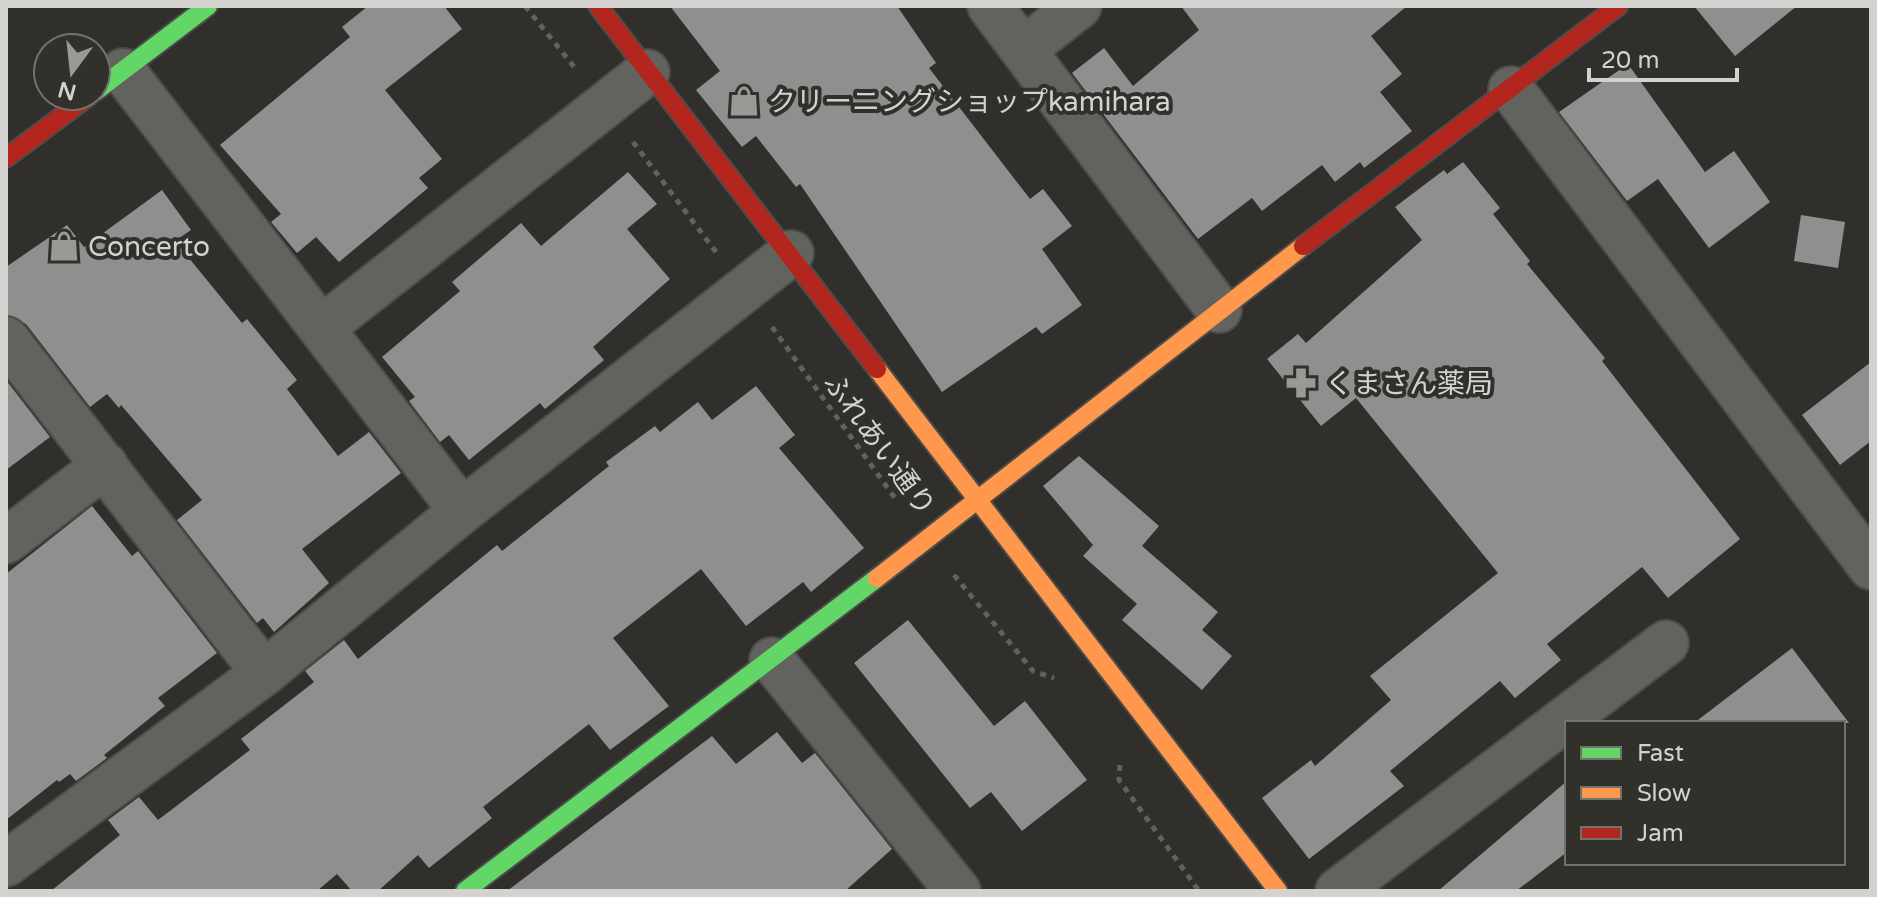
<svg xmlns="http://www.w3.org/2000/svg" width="1877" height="897" viewBox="0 0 1877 897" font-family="'Varela Round','Noto Sans JP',sans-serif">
  <rect width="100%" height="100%" fill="#302f2b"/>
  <g fill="#908f8f">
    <path d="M368,6H444L462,29L385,90L442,159L419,178L428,188L339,262L316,237L297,253L271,222L281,214L220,145L350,37L342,27Z"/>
    <path d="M670,6H897L936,63L929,68L1030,199L1043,189L1072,226L1042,249L1082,305L1042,334L1036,327L942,392L800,184L796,187L756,136L742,147L696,90L720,71Z"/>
    <path d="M1181,6H1407L1371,36L1402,74L1380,92L1412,131L1364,168L1360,162L1335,182L1322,165L1262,211L1252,198L1198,239L1072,73L1104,48L1133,86L1199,30Z"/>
    <path d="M1694,6H1797L1735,56Z"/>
    <path d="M1628,64L1705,172L1734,151L1770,202L1709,248L1658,179L1627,201L1559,112Z"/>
    <path d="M1463,162L1500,208L1493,214L1530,261L1527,264L1605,358L1602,361L1740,539L1668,598L1642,567L1547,644L1561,660L1515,698L1500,681L1390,771L1404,786L1309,859L1262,798L1311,760L1315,766L1391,700L1370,676L1498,573L1356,398L1321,426L1267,359L1298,334L1306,343L1422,240L1395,207L1444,170L1447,174Z"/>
    <path d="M628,172L657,204L627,229L670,279L593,347L604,360L545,409L540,403L469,460L449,435L440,442L409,401L415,397L382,357L460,291L452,282L521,223L541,246Z"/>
    <path d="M162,190L191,230L175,241L242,323L247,319L297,380L287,389L338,456L369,432L401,473L302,549L329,583L274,632L263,618L257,623L177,520L202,500L121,405L119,408L107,394L90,407L26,324L6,315V267L67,225L84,247Z"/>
    <path d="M1801,215L1845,222L1838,268L1794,261Z"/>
    <path d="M1871,362V441L1840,465L1802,415Z"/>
    <path d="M6,380L50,437L6,470Z"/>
    <path d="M756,386L795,435L779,448L864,548L811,592L803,582L746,626L701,569L613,638L669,706L610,750L589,724L483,807L492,818L429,868L418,855L378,891H352L337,874L317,891H51L120,835L108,820L139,797L158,820L250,750L241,739L314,682L305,671L344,640L358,659L497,545L502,551L609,466L606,462L655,426L660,432L698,402L712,420Z"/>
    <path d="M1079,456L1159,526L1142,546L1218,612L1202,630L1232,656L1202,690L1122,620L1137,604L1083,556L1093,545L1043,486Z"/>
    <path d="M92,506L132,556L138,551L217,653L158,698L165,706L104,755L107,758L76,781L70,774L59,782L57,780L6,820V574Z"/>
    <path d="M908,620L994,726L1025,701L1087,780L1022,831L991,792L970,808L854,663Z"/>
    <path d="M1792,648L1849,723H1694Z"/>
    <path d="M777,732L802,763L815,753L892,849L845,891H507L712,736L736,764Z"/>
    <path d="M1567,781V852L1516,891H1438Z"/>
  </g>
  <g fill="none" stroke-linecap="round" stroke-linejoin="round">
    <g stroke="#4c4c49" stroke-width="48">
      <g id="street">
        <path d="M990,6L1219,310"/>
        <path d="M1024,49L1079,6"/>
        <path d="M123,71L462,511"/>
        <path d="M1511,89L1871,567"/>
        <path d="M323,327L647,72"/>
        <path d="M6,339L264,673"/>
        <path d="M6,541L105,465"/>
        <path d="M772,660L958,891"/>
        <path d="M6,864L264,673L462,511L791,253"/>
        <path d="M1338,891L1666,643"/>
      </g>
    </g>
    <g stroke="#4c4c49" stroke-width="22">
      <g id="fast">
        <path d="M96,91L208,6"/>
        <path d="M465,891L877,578"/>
      </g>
    </g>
    <g stroke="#4c4c49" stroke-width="22">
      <g id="slow">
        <path d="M877,369L1278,891"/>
        <path d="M877,578L1303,246"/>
      </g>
    </g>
    <g stroke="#4c4c49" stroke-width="22">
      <g id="jam">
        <path d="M598,6L877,369"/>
        <path d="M6,158L89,96"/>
        <path d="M1303,246L1618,6"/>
      </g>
    </g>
    <g stroke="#62615f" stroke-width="5" stroke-dasharray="6 6" stroke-linecap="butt">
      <path d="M525,6L575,68"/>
      <path d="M633,142L716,252"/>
      <path d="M772,327L897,501"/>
      <path d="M954,575L1033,671L1054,678"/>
      <path d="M1120,765L1119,780L1199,891"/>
    </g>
    <use href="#street" stroke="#62625f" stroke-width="44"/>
    <use href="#fast" stroke="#63d668" stroke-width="18"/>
    <use href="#slow" stroke="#ff974d" stroke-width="18"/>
    <use href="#jam" stroke="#b3261e" stroke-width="18"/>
  </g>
  <defs>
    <g id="shop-bare" transform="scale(2.4)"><path d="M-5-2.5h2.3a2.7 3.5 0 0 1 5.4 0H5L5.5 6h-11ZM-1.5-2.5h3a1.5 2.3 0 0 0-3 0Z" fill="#9a9995" stroke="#31302a" stroke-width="2.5" paint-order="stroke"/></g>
    <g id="pharmacy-bare" transform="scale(2.4)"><path d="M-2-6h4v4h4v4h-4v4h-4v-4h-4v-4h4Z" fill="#9a9995" stroke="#31302a" stroke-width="2.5" paint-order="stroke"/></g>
  </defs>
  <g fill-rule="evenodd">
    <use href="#shop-bare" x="744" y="101"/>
    <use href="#shop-bare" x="64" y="246"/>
    <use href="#pharmacy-bare" x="1301" y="383"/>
  </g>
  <g text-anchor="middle" stroke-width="8" stroke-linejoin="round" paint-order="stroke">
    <g font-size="28" fill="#d3d2ce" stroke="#31302a" text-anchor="start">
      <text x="768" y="111">クリーニングショップkamihara</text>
      <text x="88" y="256">Concerto</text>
      <text x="1325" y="393">くまさん薬局</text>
    </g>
    <g font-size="28" fill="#d3d2ce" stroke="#31302a">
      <text transform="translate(880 444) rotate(54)" y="10">ふれあい通り</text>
    </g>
  </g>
  <rect width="1877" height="897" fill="none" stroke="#d3d2ce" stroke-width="16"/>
  <rect x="1565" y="721" width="280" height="144" fill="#31302a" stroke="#72716c" stroke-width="2"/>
  <rect x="1581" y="747" width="40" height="12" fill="#63d668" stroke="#72716c" stroke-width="2"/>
  <text x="1637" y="761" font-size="24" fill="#d3d2ce">Fast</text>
  <rect x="1581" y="787" width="40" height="12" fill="#ff974d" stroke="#72716c" stroke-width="2"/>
  <text x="1637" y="801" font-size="24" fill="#d3d2ce">Slow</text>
  <rect x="1581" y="827" width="40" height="12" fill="#b3261e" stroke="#72716c" stroke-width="2"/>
  <text x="1637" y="841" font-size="24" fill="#d3d2ce">Jam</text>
  <g transform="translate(72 72) rotate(195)"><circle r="38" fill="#31302a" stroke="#72716c" stroke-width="2"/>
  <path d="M0-6L14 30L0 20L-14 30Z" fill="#9a9995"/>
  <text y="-12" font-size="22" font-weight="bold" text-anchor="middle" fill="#d3d2ce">N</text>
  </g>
  <path d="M1589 68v12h148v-12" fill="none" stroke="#d3d2ce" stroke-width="4"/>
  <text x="1601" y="68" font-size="24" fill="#d3d2ce" stroke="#31302a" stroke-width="6" paint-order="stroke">20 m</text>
</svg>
